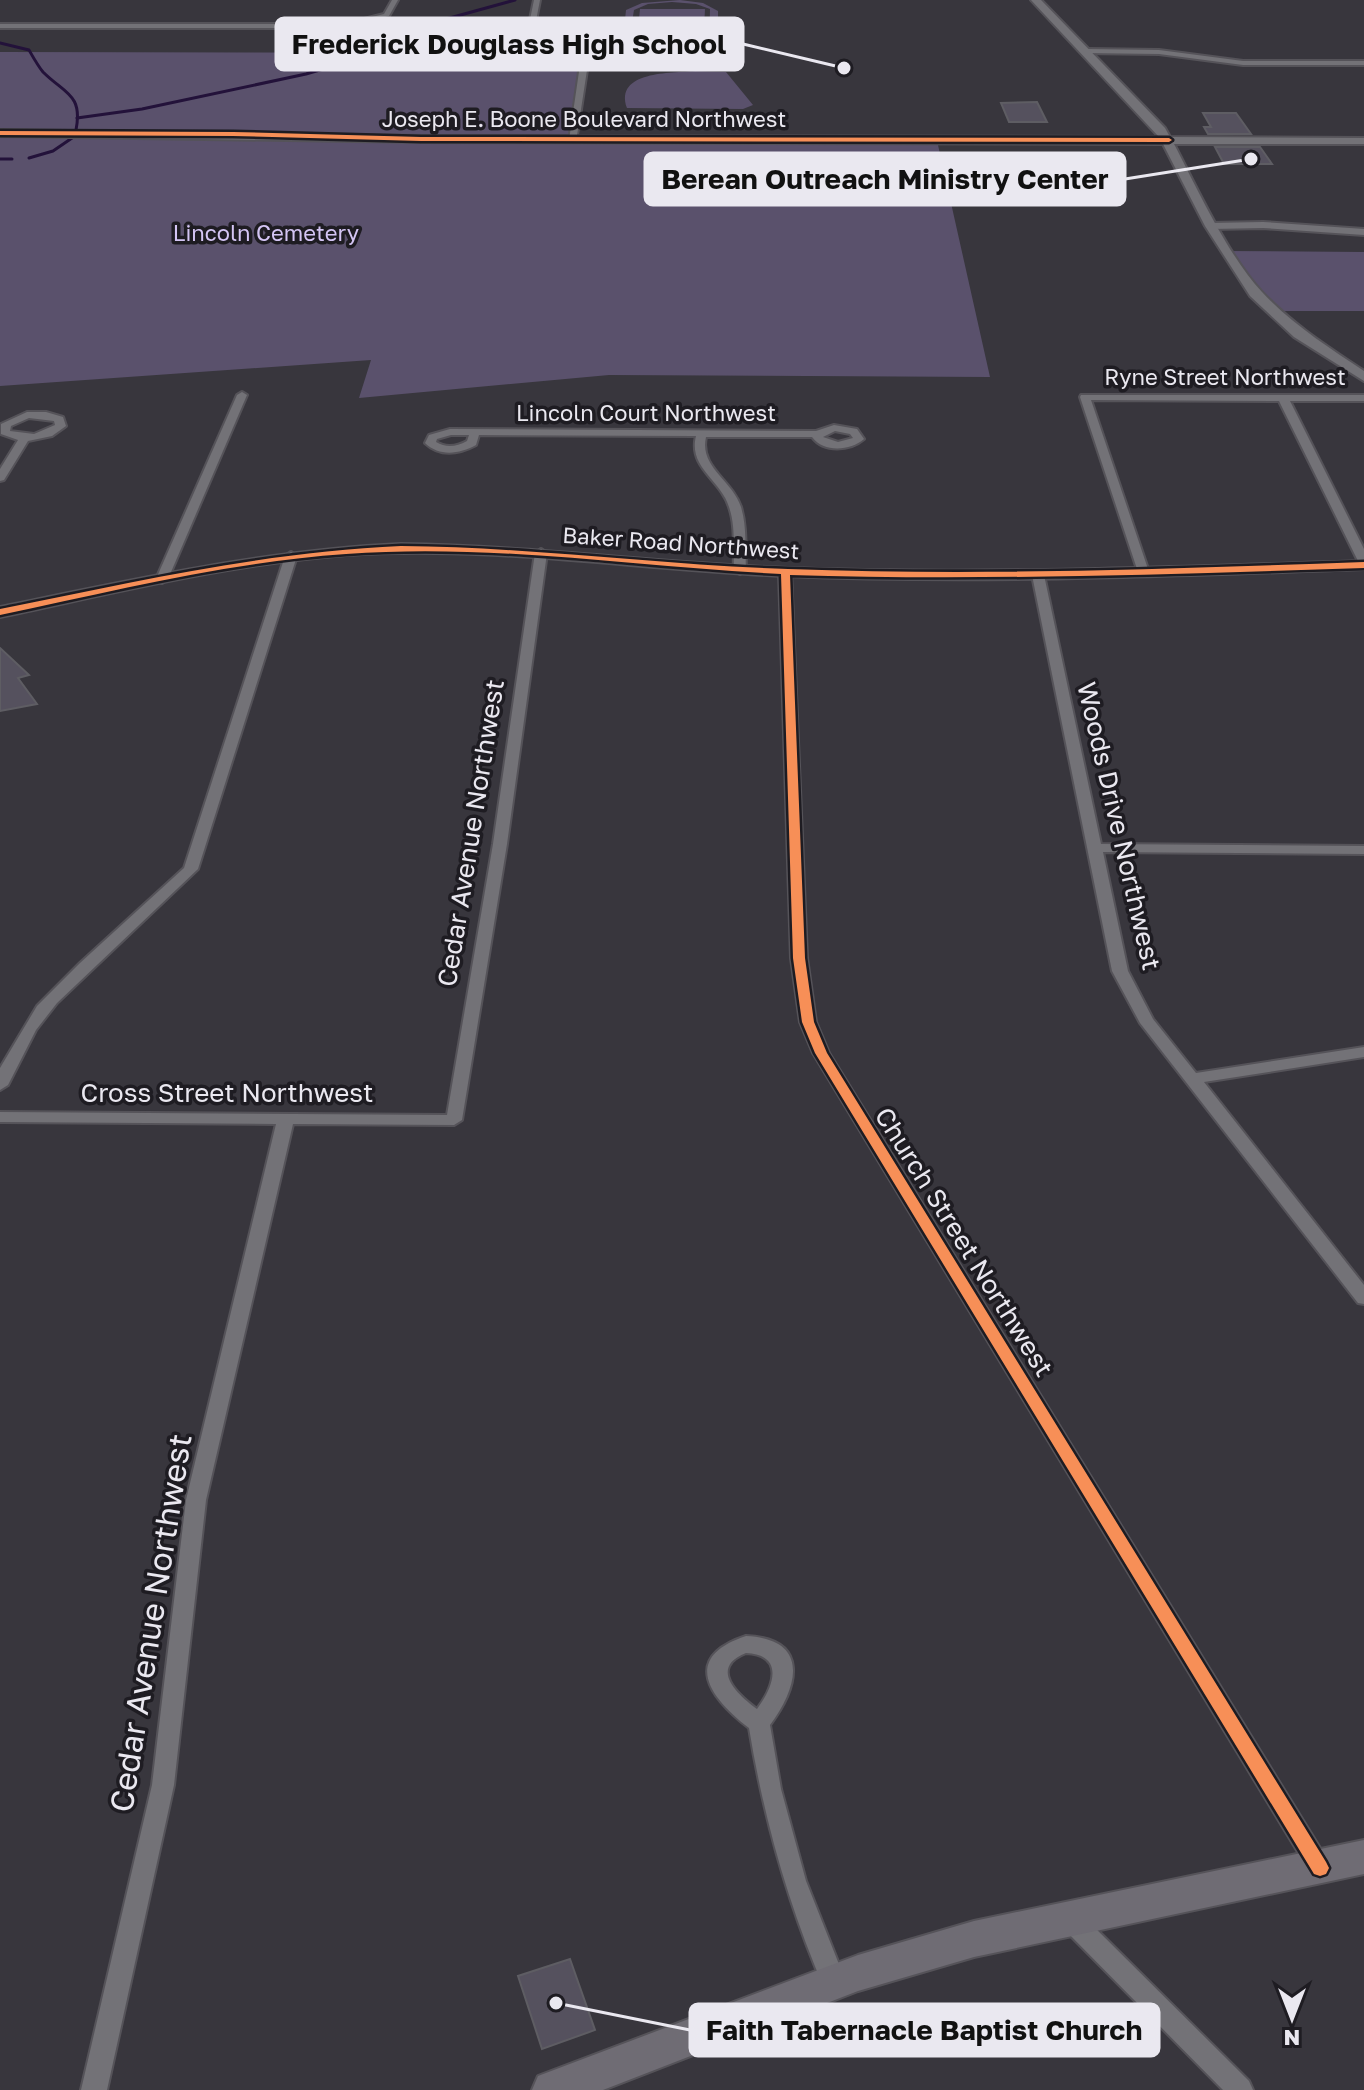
<svg xmlns="http://www.w3.org/2000/svg" width="1364" height="2090" viewBox="0 0 1364 2090" font-family="'Golos Text',sans-serif">
  <rect width="100%" height="100%" fill="#38363d"/>
  <g fill="#5a516c" fill-rule="evenodd">
    <path d="M680,0L703,3L718,11V54C687,54 650,71 622,49L626,10L642,3ZM672,2L696,4L710,9L709,50L675,58L632,52L628,47L634,10L648,4Z"/>
    <path d="M640,9H705L703,48H636Z"/>
    <path d="M0,52L585,53L570,138L366,141L938,145L990,377L609,375L359,398L371,360L0,386Z"/>
    <path d="M695,71L726,72L753,105L743,109L627,108C614,71 671,73 695,71Z"/>
    <path d="M1222,251L1364,252V311H1279Z"/>
  </g>
  <g fill="none" stroke-linecap="round" stroke-linejoin="round">
    <g stroke="#23123a" stroke-width="3">
      <path d="M0,43L29,50C33,57 38,66 43,72C65,94 83,94 76,130"/>
      <path d="M77,118L142,109L306,74L375,54L446,19L515,0"/>
      <path d="M29,158L53,151L75,136"/>
      <path d="M0,159H12"/>
    </g>
  </g>
  <g fill="#55515e" stroke="#5e5d63" stroke-width="2">
    <path d="M1037,102L1047,122H1009L1001,103Z"/>
    <path d="M1203,113H1236L1251,134H1208L1204,127H1211Z"/>
    <path d="M1215,147H1260L1272,164H1224Z"/>
    <path d="M0,648L29,675L18,678L37,704L0,711Z"/>
    <path d="M570,1959L595,2030L542,2049L518,1976Z"/>
  </g>
  <g fill="none" stroke-linecap="round" stroke-linejoin="round">
    <g stroke="#555359" stroke-width="4">
      <g id="minor">
        <path d="M392,0H398L389,16L344,28H0V24H344L384,14Z"/>
        <path d="M534,0H540L534,31L578,47L589,57L576,142L569,140L581,58L572,51L527,34Z"/>
        <path d="M1087,49L1159,50L1243,61H1364V65H1243L1159,54L1084,53Z"/>
        <path d="M1263,222L1364,229V235L1263,228L1211,229L1207,226L1211,223Z"/>
        <path d="M242,392L247,395L168,579L162,583L158,582L156,579L237,395Z"/>
        <path d="M1081,395H1364V401H1290L1364,549V565L1358,561L1279,401L1091,400L1149,572L1147,575H1139L1080,397Z"/>
        <path d="M27,412H46L63,417L66,426L52,436L28,441L4,480L0,481V469L18,440L1,434V424ZM29,418L54,421L55,425L34,434L10,431L11,426Z"/>
        <path d="M834,425L857,429L864,439C850,451 824,453 812,437H706C699,467 732,480 741,507C747,527 745,549 746,570L740,574L734,570C733,549 736,527 729,507C721,480 688,468 696,436L479,435L476,445C459,454 440,457 425,443L429,435L450,429L816,431ZM835,431L850,434L853,438L838,442L823,437ZM451,435H469L467,441C456,447 446,448 436,442L437,439Z"/>
        <path d="M541,549L547,553L507,844L462,1120L454,1125L293,1124L206,1500L174,1785L107,2090H81L152,1785L186,1500L276,1124L0,1122V1112L447,1115L493,844L535,553Z"/>
        <path d="M291,552L297,556L198,869L57,1003L36,1030L8,1085L0,1090V1068L37,1006L80,963L184,868L285,556Z"/>
        <path d="M785,568L791,572L807,958L816,1022L829,1053L1328,1861L1332,1868L1328,1875L1320,1878L1312,1875L813,1053L800,1022L791,958L779,572Z"/>
        <path d="M1038,571L1044,575L1101,844L1364,846V854L1103,852L1128,971L1153,1019L1196,1073L1364,1047V1057L1204,1082L1364,1285V1304L1358,1303L1140,1023L1112,971L1032,575Z"/>
        <path d="M746,1636C810,1639 799,1686 770,1725L781,1789L806,1881L846,1982L843,1990L834,1993L825,1990C788,1905 764,1819 749,1728C710,1698 680,1658 746,1636ZM746,1653C786,1655 773,1688 757,1709C738,1695 708,1668 746,1653Z"/>
        <path d="M1071,1909L1079,1912L1249,2081L1253,2090H1223L1063,1928L1059,1920L1063,1912Z"/>
      </g>
    </g>
    <g stroke="#555359" stroke-width="4">
      <path id="tertiary" d="M401,544C531,546 659,563 788,568C980,575 1172,567 1364,561V569C1171,576 978,584 786,576C639,570 492,545 346,555C229,564 114,593 0,617V607C133,580 265,550 401,544Z"/>
    </g>
    <g stroke="#555359" stroke-width="4">
      <path id="secondary" d="M1031,0H1041L1165,128L1170,137L1364,138V144H1174C1197,188 1228,256 1262,292C1292,324 1328,347 1364,371V381L1294,337L1250,296L1205,226L1163,144L421,142L0,136V130L421,136L1159,137Z"/>
    </g>
    <g stroke="#555359" stroke-width="4">
      <path id="primary" d="M1364,1840V1874L974,1957L858,1991L603,2090H532L538,2076L858,1955L974,1921Z"/>
    </g>
    <use href="#minor" fill="#737277" fill-rule="evenodd"/>
    <use href="#tertiary" fill="#737277" fill-rule="evenodd"/>
    <use href="#secondary" fill="#737277" fill-rule="evenodd"/>
    <use href="#primary" fill="#6f6c74" fill-rule="evenodd"/>
    <g stroke="#1e1c22" stroke-width="5">
      <g id="cycleway">
        <path d="M0,131L233,132L421,137L1169,138L1172,140L1169,142L421,141L233,136L0,135Z"/>
        <path d="M401,546C531,547 659,565 788,569C980,576 1172,569 1364,562V568C1172,574 981,581 790,575L805,958L814,1022L827,1053L1326,1862L1329,1868L1326,1874L1320,1876L1314,1874L815,1053L802,1022L793,958L781,574C636,567 491,543 346,554C229,562 114,591 0,615V609C134,582 264,552 401,546Z"/>
      </g>
    </g>
    <use href="#cycleway" fill="#f78f57" fill-rule="evenodd"/>
  </g>
  <g text-anchor="middle" stroke-width="7" stroke-linejoin="round" paint-order="stroke">
    <g font-size="22" fill="#eae8f0" stroke="#1e1c22">
      <text x="584" y="127">Joseph E. Boone Boulevard Northwest</text>
      <text x="1225" y="385">Ryne Street Northwest</text>
      <text x="646" y="421">Lincoln Court Northwest</text>
      <text transform="translate(681 543) rotate(4)" y="8">Baker Road Northwest</text>
    </g>
    <g font-size="22" fill="#d4c5f4" stroke="#1e1c22">
      <text x="266" y="241">Lincoln Cemetery</text>
    </g>
    <g font-size="26" fill="#eae8f0" stroke="#1e1c22">
      <text transform="translate(1119 826) rotate(77)" y="9">Woods Drive Northwest</text>
      <text transform="translate(471 833) rotate(-81)" y="9">Cedar Avenue Northwest</text>
      <text x="227" y="1102">Cross Street Northwest</text>
      <text transform="translate(964 1242) rotate(58)" y="9">Church Street Northwest</text>
    </g>
    <g font-size="32" fill="#eae8f0" stroke="#1e1c22">
      <text transform="translate(151 1623) rotate(-81)" y="11">Cedar Avenue Northwest</text>
    </g>
  </g>
  <path fill="none" stroke="#eae8f0" stroke-width="3" d="M844 68L743 44M1251 159L1125 179M556 2003L690 2030"/>
  <g fill="#eae8f0" stroke="#1e1c22" stroke-width="3">
    <circle cx="844" cy="68" r="8"/>
    <circle cx="1251" cy="159" r="8"/>
    <circle cx="556" cy="2003" r="8"/>
  </g>
  <g fill="#eae8f0" stroke="#eae8f0" stroke-width="3">
    <rect x="276" y="18" width="467" height="52" rx="8"/>
    <rect x="645" y="153" width="480" height="52" rx="8"/>
    <rect x="690" y="2004" width="469" height="52" rx="8"/>
  </g>
  <g font-size="28" text-anchor="middle" font-weight="bold" fill="#111">
    <text x="509" y="54">Frederick Douglass High School</text>
    <text x="885" y="189">Berean Outreach Ministry Center</text>
    <text x="924" y="2040">Faith Tabernacle Baptist Church</text>
  </g>
  <g transform="translate(1292 2018) rotate(180)" stroke="#1e1c22" stroke-width="6" paint-order="stroke">
  <path d="M0-6L14 30L0 20L-14 30Z" fill="#eae8f0"/>
  <text y="-12" font-size="22" font-weight="bold" text-anchor="middle" fill="#eae8f0">N</text>
  </g>
</svg>
